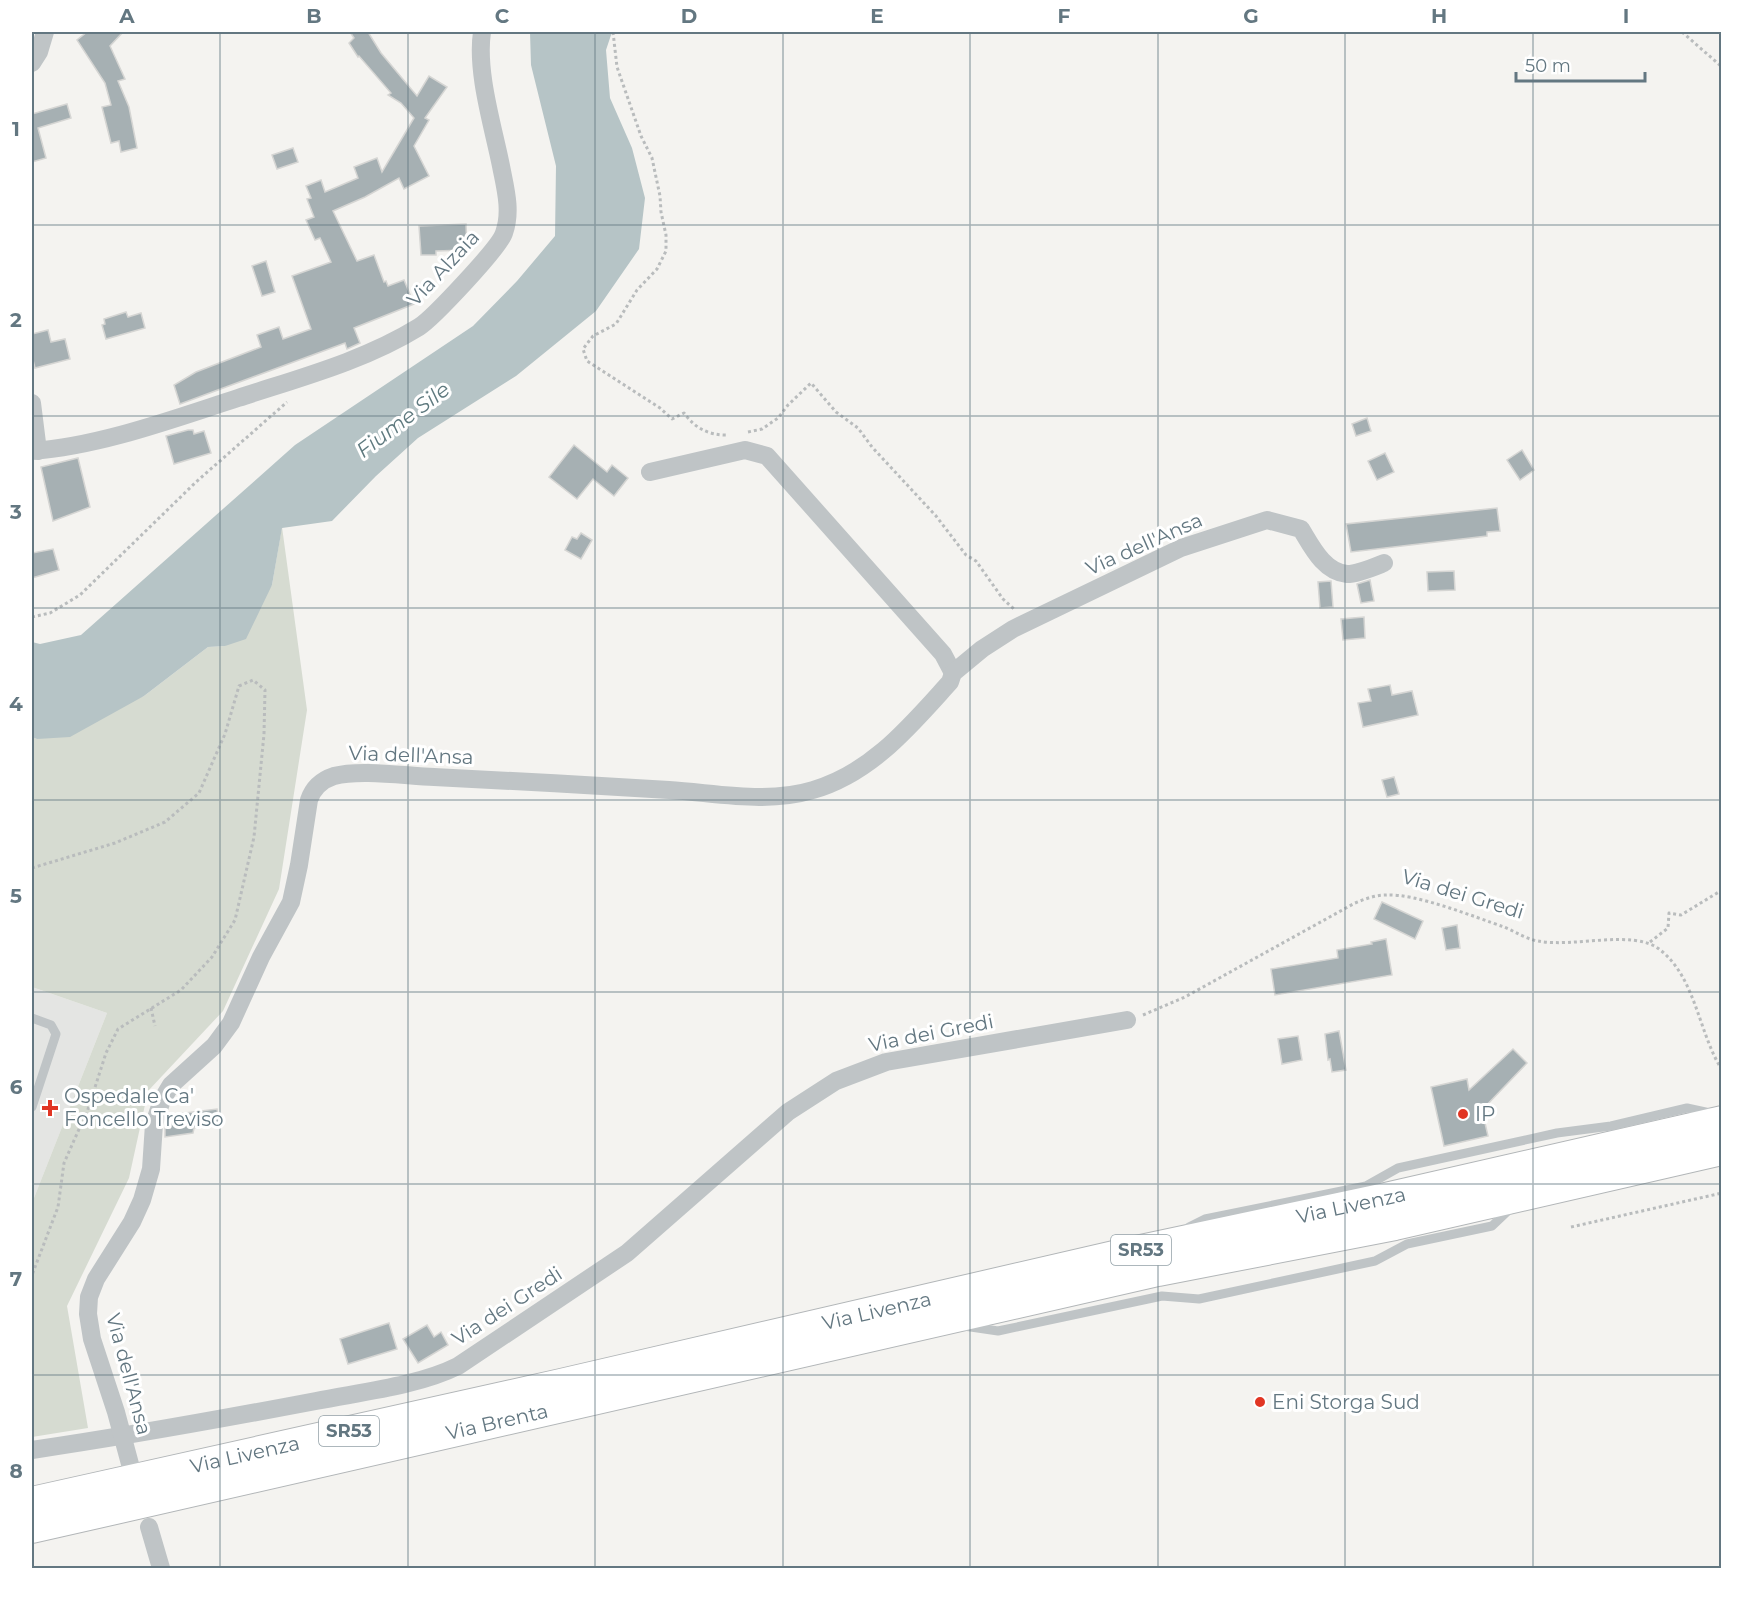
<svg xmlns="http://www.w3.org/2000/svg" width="1753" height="1600" viewBox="0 0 1753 1600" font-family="Montserrat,sans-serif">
  <rect width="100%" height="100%" fill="#f4f3f0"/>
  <path fill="#e4e5e3" d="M32,987L107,1013L32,1203Z"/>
  <path fill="#d6dbd1" d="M282,527L307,710L279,889L223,1011L148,1091L129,1178L67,1306L88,1428L32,1437V1203L107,1013L32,987V737L37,739L144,696L208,647L225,646L272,585Z"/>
  <path fill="#b6c4c6" d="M530,32H612L606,50L610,98L632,148L645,198L639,249L596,311L516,376L418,438L376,476L332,521L282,528L272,585L246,639L225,646L208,647L144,696L70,737L37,739L32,737V642L40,644L81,635L295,445L473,326L517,281L555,236L556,166L531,65Z"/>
  <g fill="#a6b0b3" stroke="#d5d5d3" stroke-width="1.5">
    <path d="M87,32H123L110,46L125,79L118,81L129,107L137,148L121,152L119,141L111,143L102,107L111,105L105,83L77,40Z"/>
    <path d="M350,32H368L381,53L417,96L429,76L447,87L425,118L429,120L414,146L429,176L404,189L399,178L365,197L333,211L357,261L374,255L384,282L386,281L388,286L404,280L414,304L354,328L360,343L347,349L345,343L180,404L174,385L196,372L261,347L257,335L279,327L283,339L311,329L292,276L331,262L320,238L315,240L306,220L314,217L307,199L311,198L306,186L321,180L325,192L358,178L354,167L377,158L382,172L414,118L401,103L388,95L391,93L359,56L358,57L349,43L354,38Z"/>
    <path d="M67,104L71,118L38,128L46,158L32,162V114Z"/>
    <path d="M293,148L298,162L277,169L272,155Z"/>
    <path d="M466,224L467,250L436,251V255H421L419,226Z"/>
    <path d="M266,261L275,292L262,296L252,266Z"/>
    <path d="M126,312L128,317L141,313L145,328L106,339L102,325L105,324L104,319Z"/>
    <path d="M48,330L51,342L65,339L70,359L35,368L32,356V334Z"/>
    <path d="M1367,418L1371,431L1356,436L1352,424Z"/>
    <path d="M188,430H193L194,434L204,431L211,453L174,464L166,436Z"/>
    <path d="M574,445L607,472L612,465L628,478L614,496L593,479L577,499L549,477Z"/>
    <path d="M1522,450L1534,470L1520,480L1507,460Z"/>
    <path d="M1385,453L1394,472L1377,480L1368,461Z"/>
    <path d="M78,458L90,507L53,521L41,467Z"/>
    <path d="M1497,508L1500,531L1487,532V536L1351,552L1346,524Z"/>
    <path d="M581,533L592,540L581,559L565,550L572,537L577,539Z"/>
    <path d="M53,549L59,570L32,578V553Z"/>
    <path d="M1454,571L1455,590L1428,591L1427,572Z"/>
    <path d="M1370,580L1374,601L1361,603L1357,584Z"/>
    <path d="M1331,581L1333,607L1320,608L1318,582Z"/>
    <path d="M1364,617L1365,638L1343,640L1341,619Z"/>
    <path d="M1390,685L1392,695L1412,691L1418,715L1363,727L1358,703L1371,701L1368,689Z"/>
    <path d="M1394,777L1399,794L1387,797L1382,780Z"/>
    <path d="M1382,902L1423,921L1415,939L1374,919Z"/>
    <path d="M1457,925L1460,948L1446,950L1442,928Z"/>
    <path d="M1386,939L1392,975L1275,995L1271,969L1338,958L1337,950L1372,944L1371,942Z"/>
    <path d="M1339,1031L1346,1070L1332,1072L1330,1059L1328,1060L1325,1034Z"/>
    <path d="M1298,1036L1302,1060L1282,1064L1278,1039Z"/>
    <path d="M1513,1049L1527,1063L1482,1110L1488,1136L1444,1146L1431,1087L1467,1079L1469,1090Z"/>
    <path d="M217,1109L219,1124L194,1128L193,1133L165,1137V1126L169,1115Z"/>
    <path d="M389,1323L397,1349L348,1364L340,1339Z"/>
    <path d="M427,1325L434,1337L441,1332L448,1345L418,1363L403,1339Z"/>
  </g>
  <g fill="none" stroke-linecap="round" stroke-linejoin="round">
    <g stroke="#b2b6b8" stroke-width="32">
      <g id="trunk">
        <path id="s1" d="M32,1502L561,1384L1131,1252L1386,1198L1722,1121"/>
        <path id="s2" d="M32,1528L1158,1271L1395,1225L1722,1150"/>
      </g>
    </g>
    <g stroke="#b9bcbd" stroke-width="3" stroke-dasharray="3 3" stroke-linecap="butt">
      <path d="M613,32L617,67L641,136L652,158L660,196L661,212L666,235V251L657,269L637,290L616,324L593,336L583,349L587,361L660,408L672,419L684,413C695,428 708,435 726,435"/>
      <path d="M1682,32L1722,67"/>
      <path d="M748,432L762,429L778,418L788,405L811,383L836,412L858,428L872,447L936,516L966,555L976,561L1003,599L1015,610"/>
      <path d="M32,617L50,613L80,595L196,482L287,402"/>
      <path d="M32,868L115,843L165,822L199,793L225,734L239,686L253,680L265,690L264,734L254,837L235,920L212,957L181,990L118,1029L106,1053L88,1109L64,1163L58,1207L32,1275"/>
      <path d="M1650,942L1668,928L1669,913L1681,915L1722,890"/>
      <path d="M151,1008L155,1026"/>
      <path d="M1143,1015L1185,997L1355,903C1365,899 1375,895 1386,895C1415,893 1475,917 1504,927C1516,932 1526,939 1538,941C1573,948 1633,929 1659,949C1696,977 1698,1032 1722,1070"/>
      <path d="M1571,1227L1722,1193"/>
    </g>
    <g stroke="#bfc4c6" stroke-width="9">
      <path d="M32,1018L51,1025L56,1034L32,1107"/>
      <path d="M1189,1227L1205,1219L1366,1186L1398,1168L1557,1133L1611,1126L1687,1108L1710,1113"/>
      <path d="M964,1326L998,1331L1162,1296L1199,1299L1375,1261L1407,1244L1492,1226L1511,1208"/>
    </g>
    <g stroke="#bfc4c6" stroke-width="18">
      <path d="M32,63L39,52L45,32"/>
      <path d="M32,403L38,451"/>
      <path d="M32,451C100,446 173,419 238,398C299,378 364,361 419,327C433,318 500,247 504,233C512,211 505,187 501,166C493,126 476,72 482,32"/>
      <path d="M650,472L745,450L767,456L943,654L953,673"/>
      <path d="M32,1450C127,1436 221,1419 316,1401C361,1392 418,1386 458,1366L627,1253L788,1112L836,1081L886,1062L1127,1020"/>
      <path d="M130,1464L116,1412L92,1339L88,1314L89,1297L96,1279L132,1222L142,1200L151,1169L154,1124L162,1100L171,1085L214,1046L231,1023L261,957L291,902L299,865L309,800C313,788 322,780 334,776C360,769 406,776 434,777C512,781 591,785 669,790C717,793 767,804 813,790C872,773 911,725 950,682L953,673L982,649L1013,629L1181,548L1267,520L1301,529C1312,547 1324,572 1347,574C1358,574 1374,567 1384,563"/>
      <path d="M149,1527L161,1568"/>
    </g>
    <use href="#trunk" stroke="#fff" stroke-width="30"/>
  </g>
  <path fill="none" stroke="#637781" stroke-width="1.5" stroke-opacity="0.55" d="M220,32V1568M408,32V1568M595,32V1568M783,32V1568M970,32V1568M1158,32V1568M1345,32V1568M1533,32V1568M32,225H1722M32,416H1722M32,608H1722M32,800H1722M32,992H1722M32,1184H1722M32,1375H1722"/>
  <g fill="#e13523" stroke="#fff" stroke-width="2">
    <path d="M47 1099h6v6h6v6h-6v6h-6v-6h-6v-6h6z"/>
    <circle cx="1463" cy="1114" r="6"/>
    <circle cx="1260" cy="1402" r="6"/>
  </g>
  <g text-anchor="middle" stroke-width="6" stroke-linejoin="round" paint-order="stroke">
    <g fill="#fff" stroke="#92a0a7" stroke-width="1.5">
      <rect x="1111" y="1235" width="60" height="30" rx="4.5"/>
      <rect x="319" y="1416" width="60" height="30" rx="4.5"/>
    </g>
    <g font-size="18" font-weight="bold" fill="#637781">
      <text x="1141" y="1256">SR53</text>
      <text x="349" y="1437">SR53</text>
    </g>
    <g font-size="20" fill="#637781" stroke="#fff">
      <text transform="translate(443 268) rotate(-47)" y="7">Via Alzaia</text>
      <text transform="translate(1144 544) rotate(-24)" y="7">Via dell'Ansa</text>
      <text transform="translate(411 755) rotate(2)" y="7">Via dell'Ansa</text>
      <text transform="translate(1463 894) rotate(17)" y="7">Via dei Gredi</text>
      <text transform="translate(931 1033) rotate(-11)" y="7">Via dei Gredi</text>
      <text dy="7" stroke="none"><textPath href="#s1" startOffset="1352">Via Livenza</textPath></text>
      <text transform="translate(507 1306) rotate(-33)" y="7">Via dei Gredi</text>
      <text dy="7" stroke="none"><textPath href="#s1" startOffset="866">Via Livenza</textPath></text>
      <text transform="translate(129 1374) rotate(75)" y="7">Via dell'Ansa</text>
      <text dy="7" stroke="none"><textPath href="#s2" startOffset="477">Via Brenta</textPath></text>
      <text dy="7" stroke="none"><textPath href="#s1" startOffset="218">Via Livenza</textPath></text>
    </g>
    <g font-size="20" fill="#637781" stroke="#fff" text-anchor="start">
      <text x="64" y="1103">Ospedale Ca'<tspan x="64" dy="23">Foncello Treviso</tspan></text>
      <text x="1475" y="1121">IP</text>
      <text x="1272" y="1409">Eni Storga Sud</text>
    </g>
    <g font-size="21" font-style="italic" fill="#5f7a7f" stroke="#fff">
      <text transform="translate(403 420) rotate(-37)" y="7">Fiume Sile</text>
    </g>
  </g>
  <rect width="1753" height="1600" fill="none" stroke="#ffffff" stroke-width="66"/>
  <path d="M1516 72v9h129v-9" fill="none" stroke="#637781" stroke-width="3"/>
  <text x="1525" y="72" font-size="18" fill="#637781" stroke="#ffffff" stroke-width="4.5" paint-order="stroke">50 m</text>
  <rect x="33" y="33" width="1687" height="1534" fill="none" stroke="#637781" stroke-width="2"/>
  <g font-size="20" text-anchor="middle" font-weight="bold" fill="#637781">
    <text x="127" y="23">A</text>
    <text x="314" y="23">B</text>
    <text x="502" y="23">C</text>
    <text x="689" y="23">D</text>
    <text x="877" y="23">E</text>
    <text x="1064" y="23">F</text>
    <text x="1251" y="23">G</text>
    <text x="1439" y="23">H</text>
    <text x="1626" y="23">I</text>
    <text x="16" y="136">1</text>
    <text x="16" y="327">2</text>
    <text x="16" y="519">3</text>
    <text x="16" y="711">4</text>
    <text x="16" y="903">5</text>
    <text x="16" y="1094">6</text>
    <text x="16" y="1286">7</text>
    <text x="16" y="1478">8</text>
  </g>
</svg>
